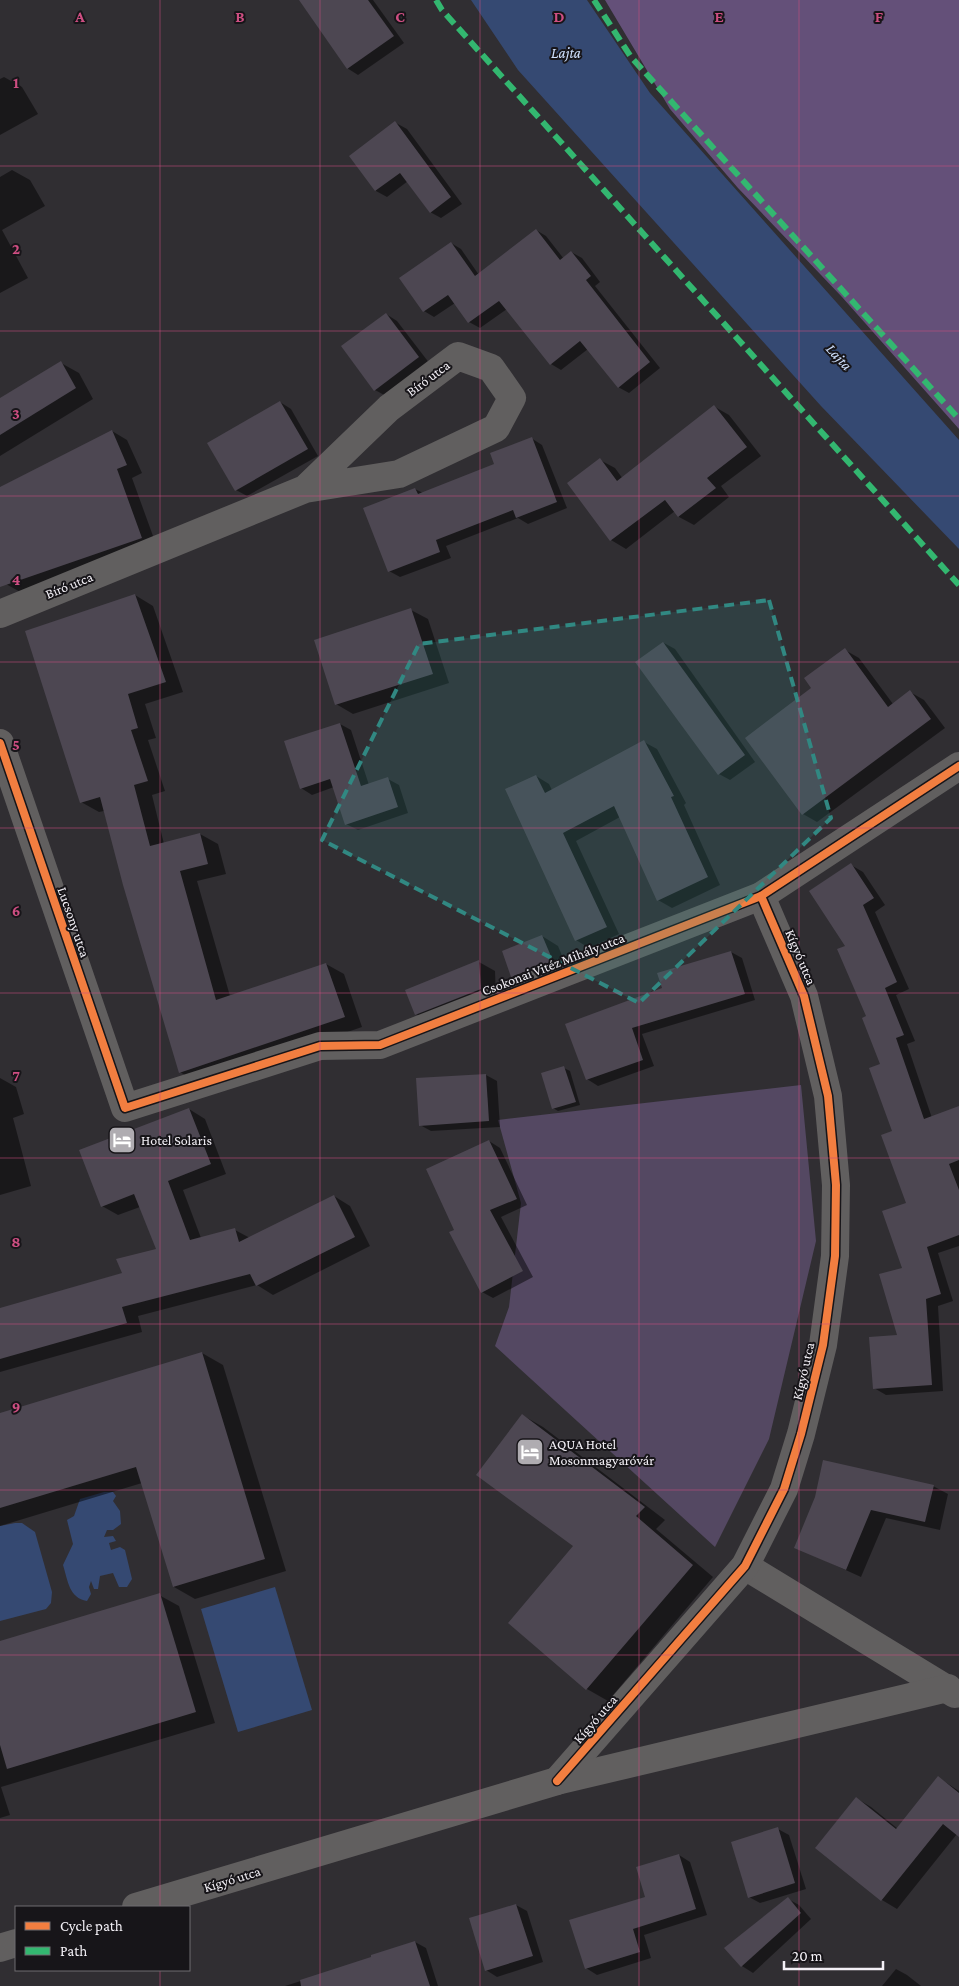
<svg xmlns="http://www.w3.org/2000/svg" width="959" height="1986" viewBox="0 0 959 1986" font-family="'Crimson Pro',serif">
  <rect width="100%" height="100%" fill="#302e32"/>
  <path fill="#544862" d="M801,1085L816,1241L769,1439L715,1547L495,1346L509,1307L521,1203L498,1120Z"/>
  <path fill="#645079" d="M605,0H959V429L842,297L738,188L670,109Z"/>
  <g fill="#354972">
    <path d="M471,0H587L650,93L959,440V549L821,406L518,70Z"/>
    <path d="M104,1492H113L116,1496L113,1501L120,1511L121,1524L113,1530H107L104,1537L113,1536L116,1541L109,1543L111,1550L120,1547L125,1550L132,1579L127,1587H119L113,1573L100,1576L98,1589H94L91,1581L89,1587L91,1594L87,1601C69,1598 68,1581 63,1565L73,1544L67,1520L74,1516L80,1499Z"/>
    <path d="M15,1523H22L35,1532L52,1592L51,1603L46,1609L0,1621V1526Z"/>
    <path d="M275,1587L312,1710L238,1732L201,1609Z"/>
  </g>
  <g fill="#0007">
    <path d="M310,0H373L404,43L358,75L347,68Z"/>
    <path d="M4,77L22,87L38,114L0,135V79Z"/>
    <path d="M396,123L407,129L462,204L441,218L430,212L408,181L387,197L376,191L351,157Z"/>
    <path d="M12,170L30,180L45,206L2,230L28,278L0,293V177Z"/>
    <path d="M536,230L546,236L564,259L571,252L582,258L600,282L595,286L660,368L629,393L618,387L588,349L561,370L551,364L507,309L480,328L469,322L455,303L434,317L424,311L451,243L461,249L479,275Z"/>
    <path d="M386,314L397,321L430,364L386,396L375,390Z"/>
    <path d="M61,363L79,373L93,399L0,456V399Z"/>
    <path d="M280,402L291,409L318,456L247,496L236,490Z"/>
    <path d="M715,407L729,415L761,456L721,486L729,497L694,525L679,517L675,511L626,549L611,540L569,484L600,460L615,468L623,479Z"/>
    <path d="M112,431L127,440L142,473L132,478L157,547L22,593L6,584L0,571V488Z"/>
    <path d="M531,438L542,445L567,508L528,524L518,518L446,546L451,558L400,577L389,571L415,489L423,493L496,464Z"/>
    <path d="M135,595L153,606L183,692L145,704L156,738L148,740L165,791L152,795L164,844L200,834L218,844L226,874L197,881L230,996L326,964L344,974L362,1027L198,1083L180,1072L104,811L99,812L81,802Z"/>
    <path d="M411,610L428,619L449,683L353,714L336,704Z"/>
    <path d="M664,643L675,649L755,762L730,780L719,774Z"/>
    <path d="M845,650L859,658L893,704L910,692L924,700L945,728L817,822L803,814L813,688Z"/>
    <path d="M340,724L351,730L369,785L388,779L399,785L408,813L358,830L346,824L334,787L312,795L301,788Z"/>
    <path d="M644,742L657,749L686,803L684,805L720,885L672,908L658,900L620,817L576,841L619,934L589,948L576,940L536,776L549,784L552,790Z"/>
    <path d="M851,865L863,872L885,905L875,912L909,989L896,995L915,1041L907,1044L932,1118L959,1108V1246L938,1253L953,1301L938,1306L943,1391L886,1395L874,1388L899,1336L908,1203L882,1065L847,946Z"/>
    <path d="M542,936L558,946L568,970L528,986L512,976Z"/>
    <path d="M731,952L742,958L755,1000L642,1034L654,1066L598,1086L587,1079L663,988Z"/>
    <path d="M479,962L495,971L496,998L432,1023L416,1014Z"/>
    <path d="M564,1068L570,1071L580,1105L558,1111L553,1108Z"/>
    <path d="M486,1075L497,1081L500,1127L431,1131L420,1125Z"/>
    <path d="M0,1078L16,1087L24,1114L13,1118L31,1186L0,1195Z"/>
    <path d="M189,1109L205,1119L226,1174L183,1190L201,1238L235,1230L250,1238L334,1196L350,1206L370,1246L273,1295L257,1285L138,1316L142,1332L0,1372V1309L124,1273L157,1250L140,1207L118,1215L102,1206Z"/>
    <path d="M489,1141L500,1148L527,1205L501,1217L533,1277L493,1298L482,1292Z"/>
    <path d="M202,1353L223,1365L286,1571L195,1599L174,1587L142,1483L0,1526V1415Z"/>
    <path d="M522,1415L543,1427L665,1520L656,1529L713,1577L608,1701L587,1689L509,1623L575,1546Z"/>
    <path d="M933,1486L948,1494L940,1530L886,1518L861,1577L795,1547L816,1497Z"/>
    <path d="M159,1595L179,1606L215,1723L1,1787L10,1815L0,1818V1642Z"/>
    <path d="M939,1778L959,1791V1835L957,1834L897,1909L882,1900L816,1847L856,1798L871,1807L898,1829Z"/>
    <path d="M778,1829L789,1835L806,1889L760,1903L749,1897Z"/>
    <path d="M679,1855L690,1862L707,1915L644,1935L651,1958L597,1975L586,1968L647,1897Z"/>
    <path d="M788,1899L799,1905L811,1919L753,1973L742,1966L726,1948Z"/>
    <path d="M516,1905L527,1911L543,1962L497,1977L486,1970Z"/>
    <path d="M415,1942L426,1948L438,1986H285L373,1958Z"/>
    <path d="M896,1969L907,1975L921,1986H882Z"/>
  </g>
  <g fill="#4d4752">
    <path d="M299,0H368L394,36L347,69Z"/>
    <path d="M395,121L451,197L430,213L400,173L375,191L349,156Z"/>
    <path d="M536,229L560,260L571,251L591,276L586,280L650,362L618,388L580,341L550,365L499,301L468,323L448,295L423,312L399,278L451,242L475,276Z"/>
    <path d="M386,313L419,357L374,391L341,346Z"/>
    <path d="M61,361L76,388L0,435V398Z"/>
    <path d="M280,401L308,449L235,491L207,443Z"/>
    <path d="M714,405L747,447L707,478L716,488L678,517L665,500L610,541L567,483L600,458L617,481Z"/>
    <path d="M112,430L127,465L117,469L142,538L0,587V487Z"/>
    <path d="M532,437L557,502L516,518L513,510L436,540L440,552L388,572L363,508L415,488L418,494L494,464L490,453Z"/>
    <path d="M135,594L166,682L128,694L138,728L131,730L148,781L134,785L150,846L200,833L208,864L180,871L216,1000L326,963L345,1017L179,1073L123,885L100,797L80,803L25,631Z"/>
    <path d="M411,608L433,674L335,705L314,640Z"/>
    <path d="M663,642L745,755L718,775L635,662Z"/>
    <path d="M845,648L888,707L910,690L931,719L802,815L745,738L811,688L804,678Z"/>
    <path d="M340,723L361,786L388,777L398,807L345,825L330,779L300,789L284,741Z"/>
    <path d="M644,740L674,796L671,797L708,877L657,901L614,806L563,833L607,927L575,941L505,789L536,775L545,793Z"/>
    <path d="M851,863L874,898L863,905L897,982L885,988L904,1035L896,1038L924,1119L959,1106V1160L949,1164L959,1190V1235L927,1247L941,1294L926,1299L932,1385L873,1389L869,1337L897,1335L879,1274L902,1268L882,1211L906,1203L881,1135L892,1131L869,1068L880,1064L862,1018L866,1016L837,949L845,946L809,891Z"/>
    <path d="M542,935L553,961L511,977L502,951Z"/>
    <path d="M731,951L745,994L632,1028L643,1060L586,1080L565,1024L662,988L657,973Z"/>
    <path d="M479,960L481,989L415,1015L405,990Z"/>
    <path d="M564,1066L576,1102L552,1109L541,1073Z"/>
    <path d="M486,1074L489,1121L419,1126L416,1078Z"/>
    <path d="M189,1108L211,1164L168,1181L190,1240L235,1228L239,1242L334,1195L355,1237L256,1286L250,1274L122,1307L127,1323L0,1359V1308L122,1273L116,1259L156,1249L134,1194L101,1207L79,1150Z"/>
    <path d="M489,1140L517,1199L490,1210L523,1271L481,1293L449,1232L454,1230L426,1169Z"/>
    <path d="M202,1352L265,1559L173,1587L136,1467L0,1508V1413Z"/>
    <path d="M522,1414L645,1507L636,1516L693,1565L586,1690L508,1623L573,1546L476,1475Z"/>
    <path d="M823,1460L934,1485L925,1522L871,1510L846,1570L794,1548L815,1497Z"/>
    <path d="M160,1593L196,1712L7,1769L0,1745V1641Z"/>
    <path d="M938,1776L959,1793V1837L943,1824L881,1901L815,1848L856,1797L896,1829Z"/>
    <path d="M778,1827L795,1883L748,1898L731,1842Z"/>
    <path d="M679,1854L696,1909L633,1929L640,1952L585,1969L569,1920L645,1897L636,1867Z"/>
    <path d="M788,1897L801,1913L741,1967L724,1948Z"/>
    <path d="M516,1904L533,1956L485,1971L469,1918Z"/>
    <path d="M415,1941L430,1986H301L300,1980L371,1957V1955Z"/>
  </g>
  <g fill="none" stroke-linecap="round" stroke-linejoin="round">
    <g stroke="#615f5f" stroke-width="28">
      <path d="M0,614L305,489L399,474L496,428L512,398L491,368L458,356L389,408L305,489"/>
      <path d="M0,743L125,1108L320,1046L380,1045L761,896L959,766"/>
      <path d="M745,1566L955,1694"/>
      <path d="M557,1781L745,1566L784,1489L801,1434L823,1345L835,1256L836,1185L828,1096L804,996L761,896"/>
      <path d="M136,1907L557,1781L948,1688"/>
      <path d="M0,1948L16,1943"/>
    </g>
    <g stroke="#33b770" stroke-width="6" stroke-dasharray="12 6" stroke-linecap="butt">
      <path d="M436,0L442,10L959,585"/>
      <path d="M594,0L631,57L959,419"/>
    </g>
    <g stroke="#171519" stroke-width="11">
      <g id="cycleway">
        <path d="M0,743L125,1108L320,1046L380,1045L761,896L959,766"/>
        <path d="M557,1781L745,1566L784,1489L801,1434L823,1345L835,1256L836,1185L828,1096L804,996L761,896"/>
      </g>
    </g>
    <use href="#cycleway" stroke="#f27e40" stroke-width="8"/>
  </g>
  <path fill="#318882" fill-opacity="0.2" stroke="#318882" stroke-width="4" stroke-dasharray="10 6" stroke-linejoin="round" d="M769,600L831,818L639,1003L322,840L419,644Z"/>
  <path fill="none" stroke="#ce4e82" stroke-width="1" stroke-opacity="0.55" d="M160,0V1907M320,0V1986M480,0V1986M639,0V1986M799,0V1986M0,166H959M0,331H959M0,496H959M0,662H959M0,828H959M0,993H959M0,1158H959M0,1324H959M0,1490H959M0,1655H959M0,1820H959M160,1970V1986"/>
  <defs>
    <g id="hotel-square" transform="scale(1.4375)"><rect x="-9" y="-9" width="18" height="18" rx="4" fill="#afacb1" stroke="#171519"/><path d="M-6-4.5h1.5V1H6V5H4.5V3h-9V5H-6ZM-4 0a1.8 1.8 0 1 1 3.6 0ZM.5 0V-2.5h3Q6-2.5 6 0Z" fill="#fff"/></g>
  </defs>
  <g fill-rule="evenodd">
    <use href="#hotel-square" x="122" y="1140"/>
    <use href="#hotel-square" x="530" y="1452"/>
  </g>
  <g text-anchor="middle" stroke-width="4" stroke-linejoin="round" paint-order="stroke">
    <g font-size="14" fill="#f3f0f6" stroke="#171519">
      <text transform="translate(428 378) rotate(-37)" y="5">Bíró utca</text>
      <text transform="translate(69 585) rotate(-22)" y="5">Bíró utca</text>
      <text transform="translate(74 922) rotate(71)" y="5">Lucsony utca</text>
      <text transform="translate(801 957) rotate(67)" y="5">Kígyó utca</text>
      <text transform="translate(553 964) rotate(-21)" y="5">Csokonai Vitéz Mihály utca</text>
      <text transform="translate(803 1371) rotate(-77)" y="5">Kígyó utca</text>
      <text transform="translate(595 1719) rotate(-49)" y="5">Kígyó utca</text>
      <text transform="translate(232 1879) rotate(-17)" y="5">Kígyó utca</text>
    </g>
    <g font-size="14" fill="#f3f0f6" stroke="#171519" text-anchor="start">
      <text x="141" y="1145">Hotel Solaris</text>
      <text x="549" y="1449">AQUA Hotel<tspan x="549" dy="16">Mosonmagyaróvár</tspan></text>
    </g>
    <g font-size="15" font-style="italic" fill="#d0e1fe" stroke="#171519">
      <text x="566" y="58">Lajta</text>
      <text transform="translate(839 357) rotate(47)" y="5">Lajta</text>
    </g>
  </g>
  <g font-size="16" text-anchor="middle" font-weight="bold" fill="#ce4e82" stroke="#171519" stroke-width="4" stroke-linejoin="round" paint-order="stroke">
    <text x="80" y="22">A</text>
    <text x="240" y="22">B</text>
    <text x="400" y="22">C</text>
    <text x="559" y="22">D</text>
    <text x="719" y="22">E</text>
    <text x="879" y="22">F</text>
    <text x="16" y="88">1</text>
    <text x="16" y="254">2</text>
    <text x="16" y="419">3</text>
    <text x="16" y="585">4</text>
    <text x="16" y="750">5</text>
    <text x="16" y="916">6</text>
    <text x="16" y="1081">7</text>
    <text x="16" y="1247">8</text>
    <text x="16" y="1412">9</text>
  </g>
  <rect x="15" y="1906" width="175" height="65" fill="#171519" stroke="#6f6d71"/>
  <rect x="25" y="1922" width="25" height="8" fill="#f27e40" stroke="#6f6d71"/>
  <text x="60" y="1931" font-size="15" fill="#f3f0f6">Cycle path</text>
  <rect x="25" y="1947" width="25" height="8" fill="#33b770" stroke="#6f6d71"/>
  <text x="60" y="1956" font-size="15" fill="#f3f0f6">Path</text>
  <path d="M784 1961v8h99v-8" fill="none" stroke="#f3f0f6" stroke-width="2.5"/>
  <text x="792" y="1961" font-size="15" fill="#f3f0f6" stroke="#171519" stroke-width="4" paint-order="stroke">20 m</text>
</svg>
